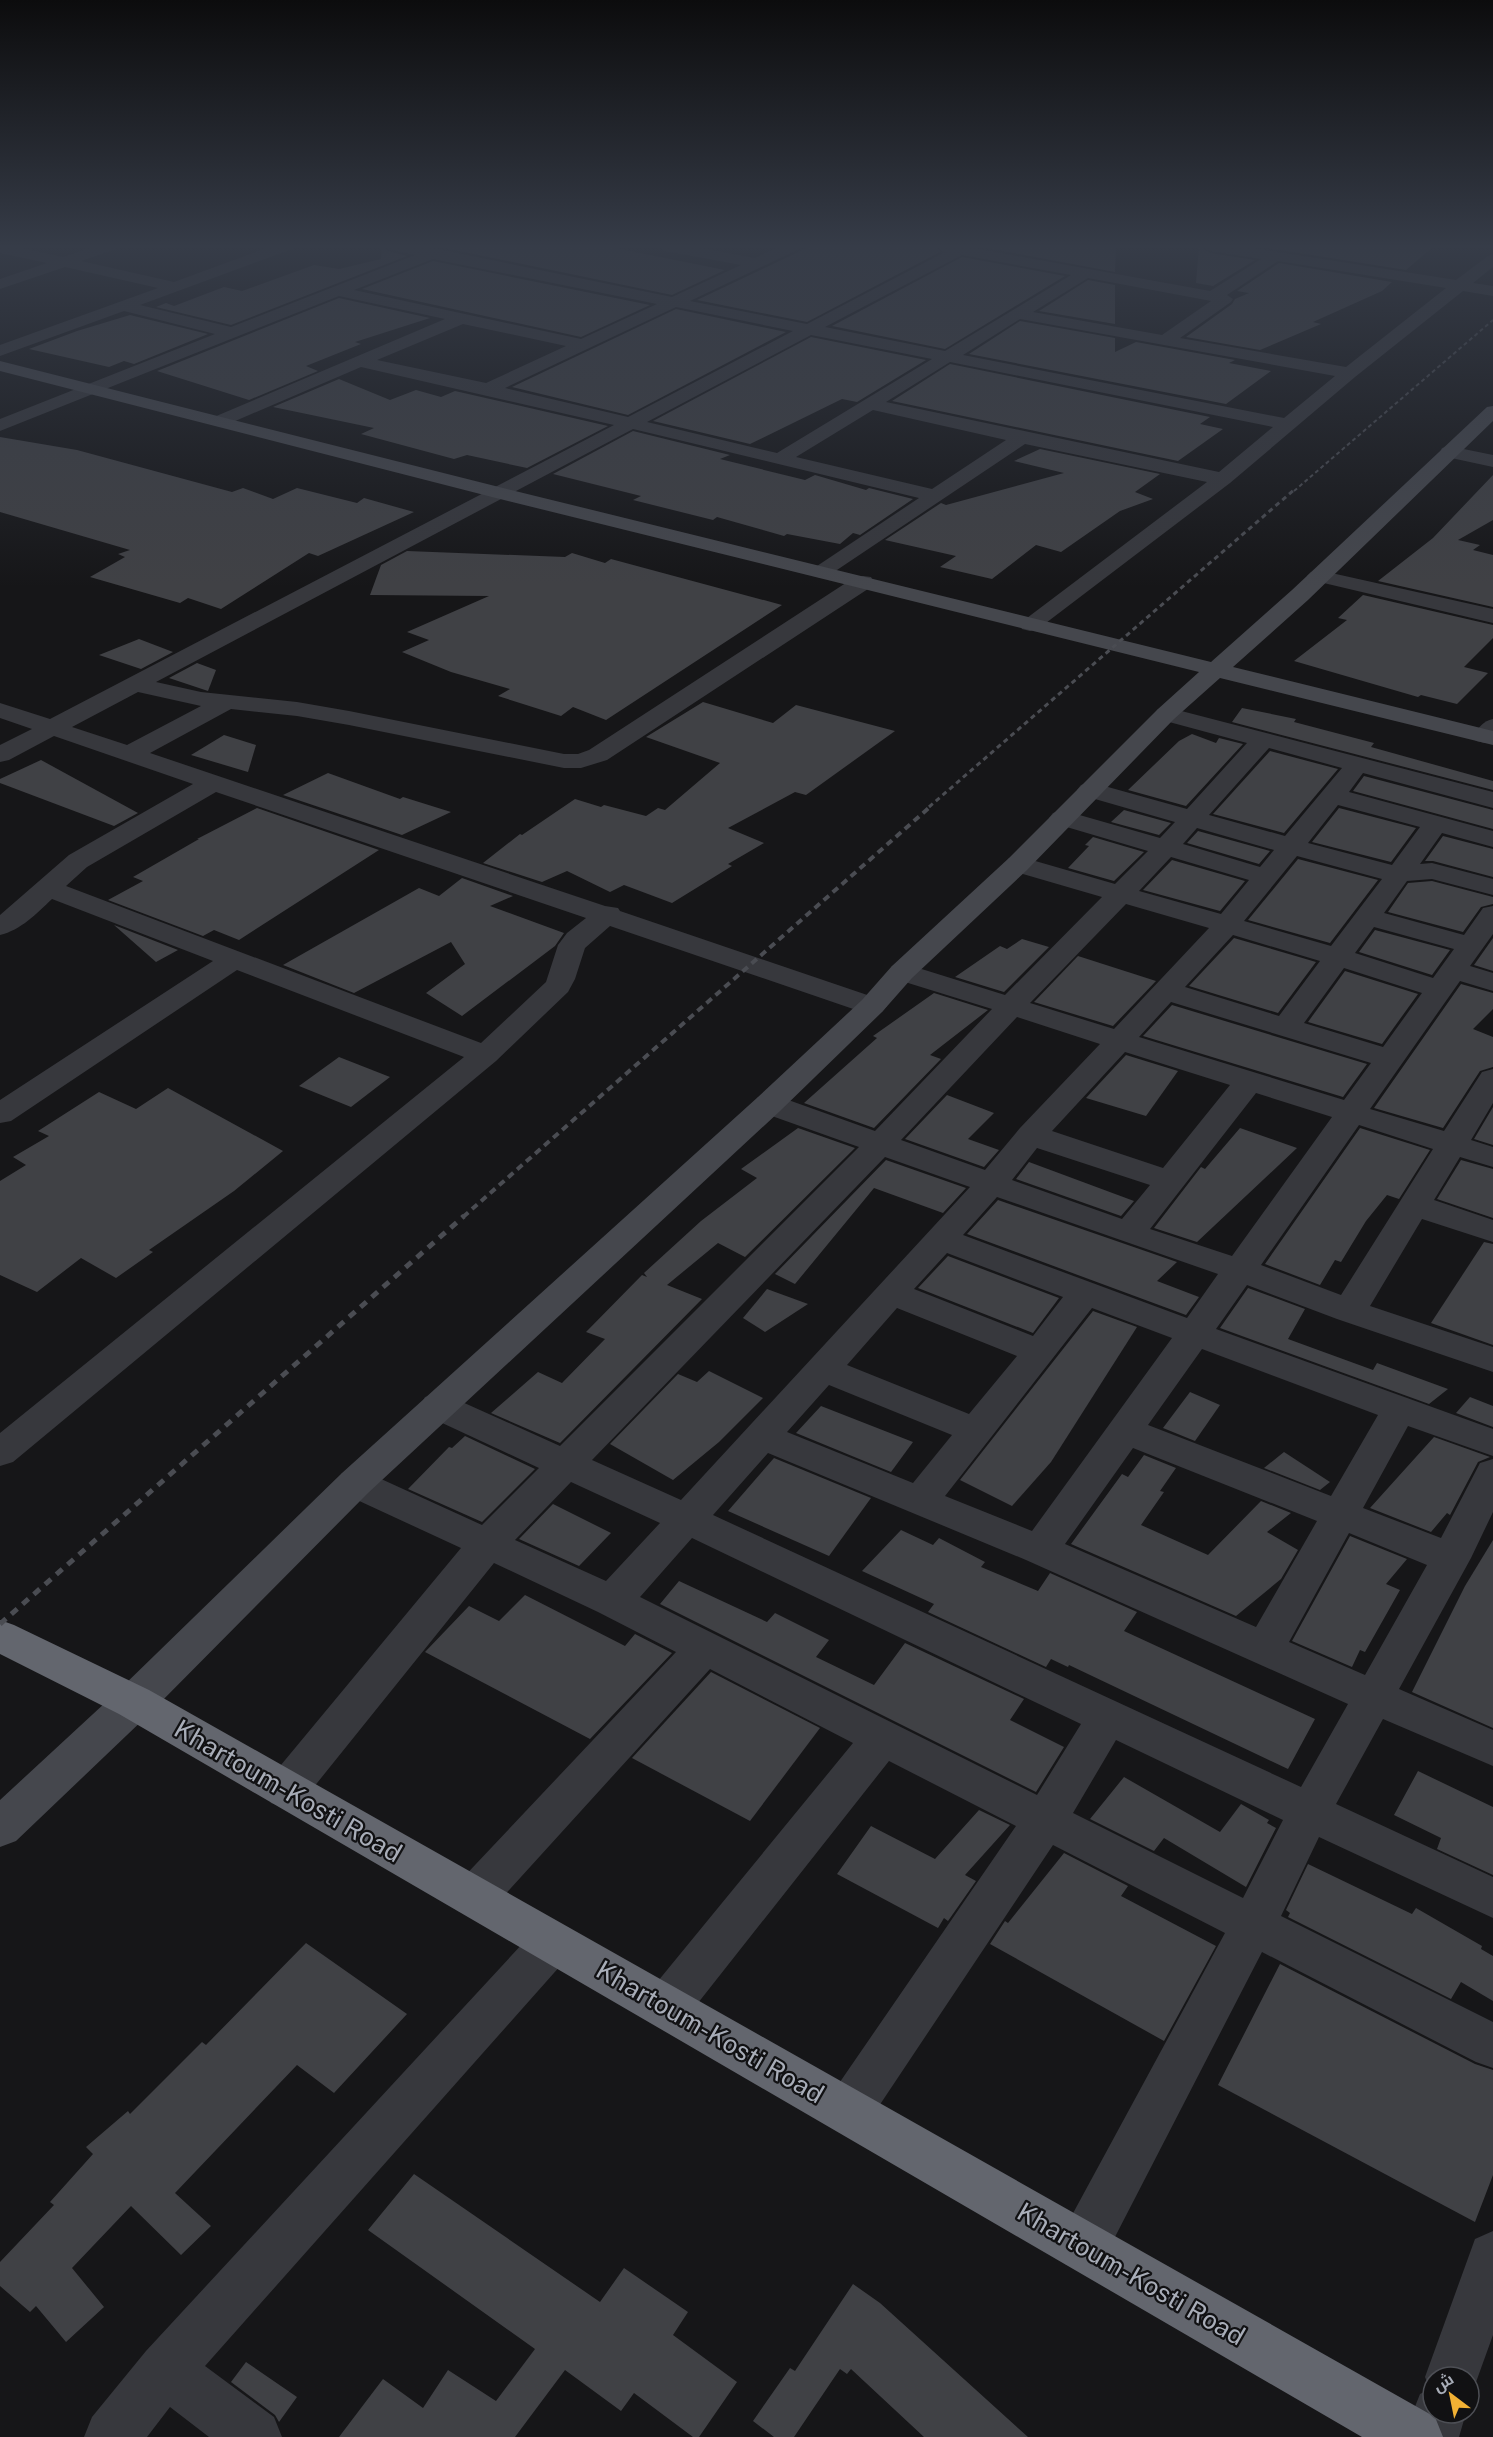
<svg xmlns="http://www.w3.org/2000/svg" width="1493" height="2437" viewBox="0 0 1493 2437" font-family="'Public Sans',Cairo,sans-serif">
  <rect width="100%" height="100%" fill="#161618"/>
  <g fill="#404145">
    <path d="M382,246L388,251L407,256L231,325L156,307L166,303L174,306L224,287L242,291L314,265L339,269L381,259Z"/>
    <path d="M435,246H605L725,270L672,295Z"/>
    <path d="M811,246H936L940,252L807,322L697,300Z"/>
    <path d="M976,246H1116L1115,272Z"/>
    <path d="M1199,246L1210,253L1255,260L1213,286L1196,283Z"/>
    <path d="M1255,246H1434L1406,270Z"/>
    <path d="M962,257L1065,276L945,349L832,326Z"/>
    <path d="M433,261L650,305L581,337L362,289Z"/>
    <path d="M1279,263L1392,282L1382,291L1313,322L1321,324L1260,350L1186,337L1232,304L1235,299L1249,293L1237,291Z"/>
    <path d="M1088,280L1115,285V324L1039,311Z"/>
    <path d="M339,298L430,318L355,342L361,344L306,366L318,371L249,400L157,371Z"/>
    <path d="M676,309L786,332L628,415L512,387Z"/>
    <path d="M130,315L208,334L134,364L124,361L109,367L29,349L77,331Z"/>
    <path d="M1020,321L1115,338V352L1136,342L1235,360L1229,363L1271,371L1226,404L969,354Z"/>
    <path d="M811,337L926,360L857,402L842,399L750,444L653,421Z"/>
    <path d="M950,364L1210,417L1200,424L1223,429L1178,461L892,401Z"/>
    <path d="M339,379L390,400L416,390L441,397L455,391L608,426L527,468L467,455L454,459L361,434L374,428L273,407Z"/>
    <path d="M633,431L730,455L720,459L805,480L815,475L866,490L869,488L913,499L860,535L853,533L840,544L787,534L784,536L717,517L713,520L633,500L641,496L553,474Z"/>
    <path d="M0,437L77,450L232,492L243,488L273,499L297,488L357,503L364,498L414,512L318,556L309,553L221,609L188,598L180,603L90,577L125,557L118,554L130,550L0,512Z"/>
    <path d="M1040,449L1160,474L1135,492L1153,499L1120,511L1061,552L1036,545L992,579L940,567L956,556L885,540L941,503L946,505L1064,473L1014,461Z"/>
    <path d="M1493,475V520L1458,540L1480,545L1473,550L1493,555V607L1378,581L1433,538Z"/>
    <path d="M407,551L565,557L572,553L605,563L611,559L782,605L606,720L573,707L561,716L498,696L510,689L451,672L402,652L429,640L407,632L489,596L370,595L381,565Z"/>
    <path d="M1363,595L1493,625V638L1464,667L1488,673L1457,704L1421,695L1418,697L1294,661L1347,620L1338,618Z"/>
    <path d="M139,639L173,652L141,669L99,655Z"/>
    <path d="M197,663L216,670L208,691L169,678Z"/>
    <path d="M703,702L773,723L796,705L895,731L806,795L795,792L728,828L764,843L728,864L732,866L672,903L624,885L610,892L567,871L542,882L483,863L520,834L522,835L575,799L601,807L604,805L646,816L658,808L665,810L720,763L646,737Z"/>
    <path d="M1242,708L1296,719L1294,722L1374,743L1371,747L1493,781V790L1232,722Z"/>
    <path d="M1192,734L1216,743L1219,738L1243,744L1186,806L1128,790L1179,741Z"/>
    <path d="M224,735L256,745L248,772L191,755Z"/>
    <path d="M1270,751L1338,769L1284,833L1213,814Z"/>
    <path d="M41,760L138,813L114,826L0,783V779Z"/>
    <path d="M328,773L400,799L403,797L451,812L402,835L283,795Z"/>
    <path d="M1364,776L1493,810V829L1353,791Z"/>
    <path d="M257,808L379,850L239,940L214,930L203,936L108,900L143,881L133,877L199,839H197Z"/>
    <path d="M1339,808L1416,828L1391,862L1312,842Z"/>
    <path d="M1124,810L1171,823L1159,835L1111,822Z"/>
    <path d="M1198,831L1270,851L1259,864L1187,843Z"/>
    <path d="M1443,836L1493,849V877L1433,861H1425Z"/>
    <path d="M1093,837L1144,852L1114,881L1068,868L1089,846L1085,845Z"/>
    <path d="M1298,859L1378,880L1330,943L1248,920Z"/>
    <path d="M1172,860L1245,881L1220,911L1143,890Z"/>
    <path d="M462,878L513,896L490,906L564,933L555,946L462,1016L426,993L465,964L451,942L354,993L283,965L419,888L439,896Z"/>
    <path d="M1432,881L1493,897V904L1481,907L1463,932L1388,912L1408,883Z"/>
    <path d="M114,925L178,950L156,962Z"/>
    <path d="M1375,930L1450,950L1432,975L1359,952Z"/>
    <path d="M1234,938L1316,962L1278,1013L1189,986Z"/>
    <path d="M1493,938V971L1474,965Z"/>
    <path d="M1022,939L1049,947L1004,992L955,977L1000,946L1007,949Z"/>
    <path d="M1078,956L1156,981L1113,1026L1034,1002Z"/>
    <path d="M1345,971L1418,994L1382,1044L1308,1022Z"/>
    <path d="M1461,984L1493,993V1009L1473,1029L1493,1037V1067L1480,1071L1443,1128L1374,1108Z"/>
    <path d="M934,993L988,1010L930,1055L941,1059L874,1128L804,1103L877,1038L873,1036Z"/>
    <path d="M1172,1005L1367,1064L1343,1097L1143,1036Z"/>
    <path d="M1126,1055L1178,1071L1146,1116L1086,1098Z"/>
    <path d="M339,1057L390,1077L351,1107L299,1086Z"/>
    <path d="M168,1088L283,1151L234,1191L149,1250L153,1252L116,1278L81,1258L37,1292L0,1275V1181L26,1165L13,1157L49,1136L38,1131L99,1092L136,1109Z"/>
    <path d="M947,1095L994,1113L968,1139L999,1150L984,1167L905,1139Z"/>
    <path d="M1493,1107V1145L1474,1139Z"/>
    <path d="M798,1128L855,1148L745,1257L718,1243L667,1285L702,1299L560,1443L491,1413L538,1372L562,1383L605,1339L586,1332L642,1275L647,1277L644,1273L701,1221L757,1178L741,1169Z"/>
    <path d="M1240,1128L1297,1148L1197,1242L1154,1228L1201,1167L1205,1169Z"/>
    <path d="M1360,1128L1430,1150L1399,1199L1387,1195L1366,1221L1341,1262L1335,1260L1320,1285L1265,1264Z"/>
    <path d="M886,1160L966,1188L943,1213L874,1188L795,1284L775,1274Z"/>
    <path d="M1461,1160L1493,1169V1218L1437,1199Z"/>
    <path d="M1029,1162L1134,1201L1121,1216L1016,1179Z"/>
    <path d="M998,1200L1177,1262L1157,1281L1199,1297L1186,1315L967,1234Z"/>
    <path d="M1484,1242L1493,1244V1345L1431,1323Z"/>
    <path d="M948,1256L1059,1298L1033,1333L918,1288Z"/>
    <path d="M1248,1288L1305,1309L1288,1339L1373,1370L1377,1363L1448,1389L1429,1404L1220,1328Z"/>
    <path d="M767,1289L808,1304L765,1332L743,1318Z"/>
    <path d="M1093,1311L1137,1327L1051,1462L1012,1506L960,1480Z"/>
    <path d="M709,1371L763,1398L719,1442L673,1480L610,1444L678,1374L697,1382Z"/>
    <path d="M1190,1392L1220,1405L1195,1441L1163,1428Z"/>
    <path d="M1470,1397L1493,1406V1427L1456,1413Z"/>
    <path d="M821,1406L913,1442L891,1472L796,1433Z"/>
    <path d="M465,1436L535,1469L482,1522L408,1489L449,1447L452,1448Z"/>
    <path d="M1434,1437L1490,1457L1478,1462L1450,1515L1447,1513L1431,1532L1370,1508Z"/>
    <path d="M1284,1452L1330,1482L1320,1490L1264,1468Z"/>
    <path d="M1144,1455L1176,1468L1160,1491L1164,1492L1141,1525L1208,1555L1261,1501L1291,1513L1267,1532L1298,1550L1281,1579L1236,1616L1071,1544L1122,1474L1128,1477Z"/>
    <path d="M774,1458L871,1498L829,1556L728,1511Z"/>
    <path d="M553,1504L611,1533L579,1566L519,1539Z"/>
    <path d="M901,1530L933,1545L939,1538L985,1562L981,1567L1038,1591L1050,1573L1137,1612L1124,1631L1315,1719L1288,1769L1069,1665L1068,1667L1051,1659L1046,1667L928,1612L934,1604L862,1571Z"/>
    <path d="M1350,1536L1407,1559L1386,1584L1400,1590L1365,1652L1360,1650L1352,1667L1292,1641Z"/>
    <path d="M1493,1540V1728L1412,1692L1465,1586Z"/>
    <path d="M679,1581L767,1622L775,1613L829,1640L816,1657L874,1685L905,1643L1024,1699L1010,1720L1064,1747L1036,1792L660,1604Z"/>
    <path d="M525,1595L625,1646L635,1634L672,1653L590,1739L425,1652L469,1606L499,1621Z"/>
    <path d="M711,1672L820,1728L750,1821L632,1758Z"/>
    <path d="M1418,1771L1493,1807V1875L1437,1849L1441,1838L1394,1815Z"/>
    <path d="M1124,1777L1220,1832L1241,1804L1269,1820L1267,1823L1276,1828L1246,1887L1164,1838L1154,1851L1090,1819Z"/>
    <path d="M979,1810L1010,1825L965,1875L976,1881L948,1921L944,1918L938,1928L837,1874L871,1826L935,1859Z"/>
    <path d="M1064,1853L1128,1886L1121,1896L1216,1946L1164,2041L990,1944L1005,1921L1008,1923Z"/>
    <path d="M1308,1864L1412,1914L1416,1908L1482,1946L1481,1949L1493,1956V2001L1461,1982L1451,1999L1288,1917L1290,1913L1286,1910Z"/>
    <path d="M306,1943L407,2014L334,2093L297,2065L175,2193L211,2226L181,2255L131,2206L72,2268L104,2307L66,2342L36,2306L30,2312L0,2286V2262L54,2205L50,2202L93,2154L86,2147L128,2111L130,2114L202,2042L206,2045Z"/>
    <path d="M1280,1964L1475,2064L1493,2070V2175L1475,2222L1218,2085Z"/>
    <path d="M414,2174L600,2302L624,2268L688,2312L673,2335L737,2382L699,2437H693L634,2393L621,2411L565,2370L515,2437H339L383,2379L423,2408L448,2370L496,2401L535,2349L368,2230Z"/>
    <path d="M853,2284L880,2303L1028,2437H924L851,2369L847,2374L840,2369L794,2437H774L753,2421L790,2368L795,2371Z"/>
    <path d="M246,2362L297,2397L279,2422L275,2415L231,2382Z"/>
  </g>
  <g fill="none" stroke-linecap="round" stroke-linejoin="round">
    <g fill="#37383d" fill-rule="evenodd">
      <path d="M0,246H12L63,257L96,246H118L116,249L81,261L174,282L272,246H294L292,249L140,305L231,327L415,255L388,249L386,246L433,248L672,297L741,265L665,251L658,246H690L755,258L781,246H801L799,249L690,301L807,324L945,252L940,250L938,246H974L973,248L1210,291L1261,259L1210,251L1203,246H1240L1456,280L1488,256L1493,254V267L1473,283L1493,286V296L1463,291L1355,377L1230,483L1038,629L1030,631L1022,629L1019,624L1207,482L1025,444L828,576L821,578L814,576L810,572L814,568L919,498L633,429L156,682L201,692L297,702L349,711L564,754H578L589,750L855,577L863,576L871,577L874,582L871,587L607,760L581,768H564L349,725L297,716L231,709L150,753L605,906L618,908L620,911L882,1000L887,1006L882,1012L872,1015L862,1012L610,926L585,948L575,979L568,992L496,1061L13,1462L0,1466V1433L464,1057L237,970L11,1121L0,1123V1100L213,961L52,899C36,914 21,930 0,935V915L69,855L193,784L54,736L9,760L0,762V745L32,729L0,718V703L50,719L614,425L361,367L226,425H214L211,421L214,417L445,319L339,296L0,431V419L215,334L124,311L0,356V345L158,288L65,267L0,289V279L47,263L0,253ZM962,255L1071,275L945,351L825,327ZM433,259L657,304L581,339L354,290ZM1278,261L1446,288L1346,367L1180,338L1231,302L1233,299L1227,295ZM1088,278L1206,300L1211,301L1162,335L1033,312ZM676,307L793,331L628,417L505,388ZM1020,319L1335,376L1284,418L963,355ZM463,324L566,346L486,383L377,360ZM811,335L932,359L777,453L647,422ZM950,362L1273,427L1219,472L886,402ZM873,410L1006,440L932,489L796,457ZM138,692L201,706L127,745L72,727ZM216,792L586,918L567,933L558,945L546,982L481,1043L66,886L87,867Z"/>
      <path d="M1449,446L1493,455V467L1442,456L1440,452L1442,448Z"/>
      <path d="M1318,570L1493,609V623L1311,580L1307,576L1311,572Z"/>
      <path d="M1166,707L1493,792V808L1363,773L1349,792L1493,831V847L1442,833L1420,864L1432,863L1493,879V895L1432,879L1407,881L1384,913L1464,935L1483,908L1493,906V934L1470,966L1493,973V991L1460,981L1370,1109L1444,1131L1482,1072L1493,1069V1103L1471,1140L1493,1147V1167L1460,1157L1434,1200L1493,1220V1242L1422,1219L1370,1306L1493,1347V1372L1337,1319L1247,1285L1216,1329L1493,1429V1456L1408,1426L1363,1508L1441,1538L1480,1463L1493,1459V1512L1471,1558L1399,1689L1493,1730V1766L1383,1719L1336,1804L1493,1877V1918L1319,1837L1281,1916L1493,2022V2068L1476,2062L1262,1952L1101,2264L1083,2272L1065,2264L1057,2246L1065,2228L1225,1933L1053,1845L865,2127L848,2134L831,2127L823,2111L831,2095L1016,1826L889,1761L683,2022L666,2029L649,2022L642,2007L649,1992L853,1743L710,1669L490,1911L474,1917L458,1911L451,1897L458,1883L676,1652L598,1612L494,1563L301,1803L286,1808L271,1803L264,1790L271,1777L461,1548L342,1493L336,1483L342,1473L355,1469L368,1473L482,1525L539,1468L425,1415L420,1406L425,1397L438,1393L451,1397L560,1446L859,1147L758,1111L754,1104L758,1097L769,1095L780,1097L875,1131L992,1009L892,978L888,972L892,966L902,963L912,966L1005,995L1102,897L1009,870L1005,864L1009,858L1018,856L1115,884L1148,851L1053,823L1049,818L1053,813L1062,810L1160,838L1175,822L1081,795L1077,790L1081,785L1090,782L1187,809L1247,743L1158,719L1154,714L1158,709ZM1269,748L1342,768L1285,836L1209,815ZM1338,805L1420,827L1392,865L1308,843ZM1197,828L1274,850L1260,867L1183,844ZM1297,856L1382,879L1331,946L1244,921ZM1171,857L1249,880L1221,914L1139,891ZM1126,904L1209,928L1114,1029L1030,1003ZM1374,927L1454,949L1433,978L1355,953ZM1233,935L1320,961L1279,1016L1185,987ZM1344,968L1422,993L1383,1047L1304,1023ZM1171,1002L1371,1063L1344,1100L1139,1037ZM1017,1017L1100,1044L1020,1128L985,1170L901,1140ZM1125,1052L1230,1085L1163,1168L1052,1131ZM1256,1093L1332,1117L1232,1256L1150,1229ZM1359,1125L1433,1149L1341,1295L1261,1265ZM1037,1148L1150,1185L1122,1219L1012,1180ZM885,1157L970,1187L681,1500L592,1460ZM997,1197L1218,1274L1187,1318L963,1235ZM947,1253L1063,1297L1033,1336L914,1289ZM897,1308L1017,1356L969,1414L847,1365ZM1092,1308L1172,1338L1032,1531L945,1496ZM1202,1349L1378,1415L1331,1496L1148,1425ZM829,1385L952,1435L913,1483L787,1432ZM1133,1448L1317,1521L1256,1627L1065,1544ZM768,1453L1026,1560L1348,1704L1301,1787L713,1515ZM571,1482L660,1523L606,1581L515,1540ZM1349,1533L1427,1565L1365,1675L1289,1642ZM692,1538L1081,1724L1037,1795L640,1597ZM1116,1740L1283,1820L1243,1898L1073,1813Z"/>
      <path d="M1493,719V741L1485,743L1476,741L1473,736C1479,727 1483,721 1493,719Z"/>
      <path d="M553,1922L569,1928L576,1942L569,1956L205,2366L274,2417L282,2437H209L170,2407L147,2437H84L92,2417L146,2351L537,1928Z"/>
      <path d="M1493,2231V2335L1471,2396L1469,2397V2377H1433V2413H1466L1459,2437H1403L1420,2394L1430,2389L1425,2377L1475,2239Z"/>
    </g>
    <path fill="#45474d" fill-rule="evenodd" d="M0,361L503,488L1211,662L1292,590L1487,407L1493,406V421L1308,600L1233,667L1493,731V745L1220,678L1174,719L1027,870L912,978L882,1012L780,1111L368,1493L149,1714L16,1841L0,1847V1800L119,1690L342,1473L758,1097L862,1000L892,966L1009,858L1158,709L1199,672L492,497L0,371Z"/>
    <path fill="#63666e" fill-rule="evenodd" d="M0,1620L14,1625L149,1690L1435,2417L1443,2437H1362L119,1714L0,1654Z"/>
    <path stroke="#4a4c52" stroke-width="2" stroke-dasharray="4 3" stroke-linecap="butt" d="M1294,491L1493,320"/>
    <path stroke="#4a4c52" stroke-width="3" stroke-dasharray="5 4" stroke-linecap="butt" d="M929,807L1295,489"/>
    <path stroke="#4a4c52" stroke-width="4" stroke-dasharray="7 5" stroke-linecap="butt" d="M463,1217L931,806"/>
    <path stroke="#4a4c52" stroke-width="5" stroke-dasharray="8 7" stroke-linecap="butt" d="M0,1624L464,1216"/>
  </g>
  <linearGradient id="sky" x2="0" y2="1"><stop stop-color="#0c0c0d"/><stop offset="0.42" stop-color="#363c48"/><stop offset="1" stop-color="#363c48" stop-opacity="0"/></linearGradient>
  <rect width="1493" height="587" fill="url(#sky)"/>
  <g text-anchor="middle" stroke-width="4.5" stroke-linejoin="round" paint-order="stroke">
    <g font-size="26" fill="#a8adb8" stroke="#111113">
      <text transform="translate(288 1791) rotate(30)" y="9">Khartoum-Kosti Road</text>
      <text transform="translate(710 2032) rotate(30)" y="9">Khartoum-Kosti Road</text>
      <text transform="translate(1131 2274) rotate(30)" y="9">Khartoum-Kosti Road</text>
    </g>
  </g>
  <g transform="translate(1451 2395) rotate(328)"><circle r="28" fill="#111113" stroke="#4d4f55" stroke-width="1.5"/>
  <path d="M0-4.5L10 22L0 15L-10 22Z" fill="#f2b134"/>
  <text y="-9" font-size="16" font-weight="bold" text-anchor="middle" fill="#a8adb8">ش</text>
  </g>
</svg>
